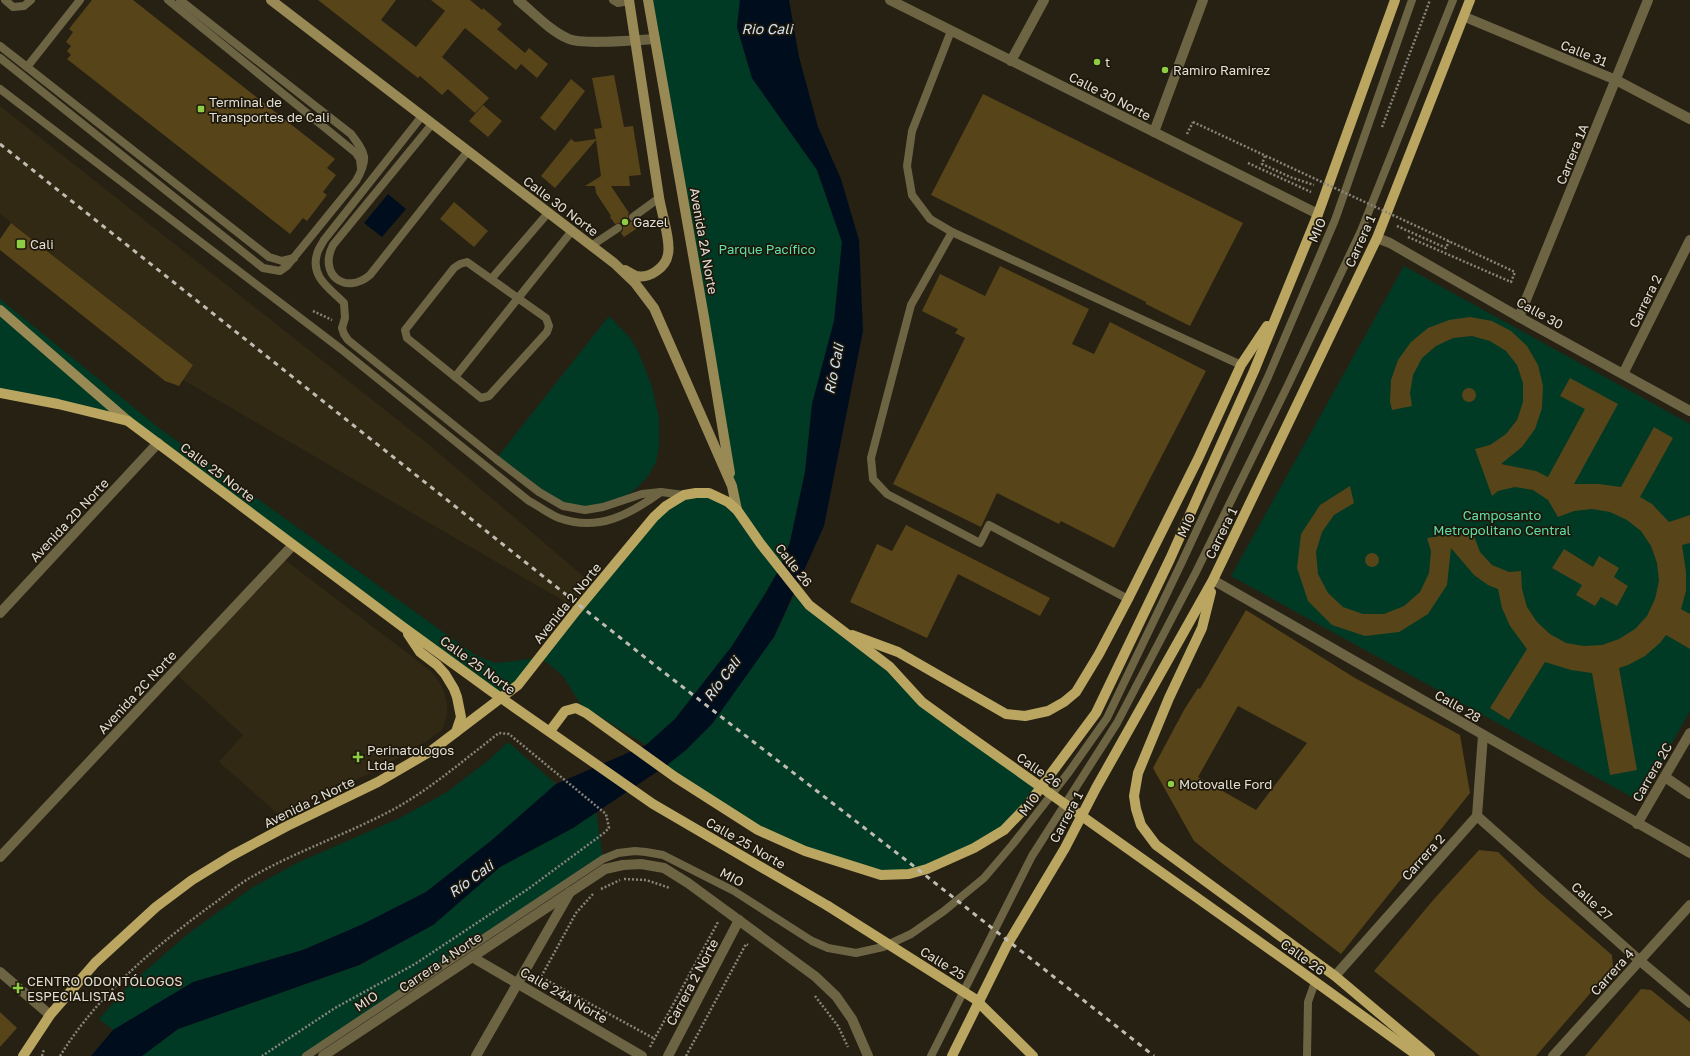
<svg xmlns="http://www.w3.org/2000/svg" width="1690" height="1056" viewBox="0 0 1690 1056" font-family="'Golos Text',sans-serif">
  <rect width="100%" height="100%" fill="#272114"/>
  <g fill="#322915">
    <path d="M0,106L428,444L596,587L576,611L562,600L183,380L193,365L0,214Z"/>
    <path d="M281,557L427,668L435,676L443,689L447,703V716L442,730L425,742L373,772L278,814L219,762L243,735L174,672Z"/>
  </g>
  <g fill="#003a25">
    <path d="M648,0H740L737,27L752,78L817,170L842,242L834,321L812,404L805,472L790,542L780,567L765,594L732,646L675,719L646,745L581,705L563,676L540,657L502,698L128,421L0,393V299L159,428L475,655L495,663L516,661L540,657L654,517L696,493L737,509Z"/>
    <path d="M1404,266L1690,424V711L1639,801L1231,576Z"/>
    <path d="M609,316L630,338L638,351L652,387L659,418V447L656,462L648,476L638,487L628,495L603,507L563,506L496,459Z"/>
    <path d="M796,591L922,702L1038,788L1004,830L927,869L881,875L758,830L675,777L667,765L686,750L774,637Z"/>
    <path d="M508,742L556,784L492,840L426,892L363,924L303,950L193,982L113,1030L99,1019L128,986L189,933L253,887L299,862L400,818L447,792L490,759Z"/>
    <path d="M596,812L603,859L306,1056H142L178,1029L360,965L433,925L500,867L573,828Z"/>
  </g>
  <g fill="#000d1d">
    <path d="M740,0H789L799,57L818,127L841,179L859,240L863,331L824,526L774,637L712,724L686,750L667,765L573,828L500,867L433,925L359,965L178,1029L142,1056H91L113,1030L193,982L303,950L363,924L426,892L492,840L556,784L646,745L675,719L732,646L765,594L780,568L790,542L805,472L812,404L834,321L842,242L817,170L752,78L737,27Z"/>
    <path d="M388,194L406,209L382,237L364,223Z"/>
  </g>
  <g fill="#574419" fill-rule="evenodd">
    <path d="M92,0H133L335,159L327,168L336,175L323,192L327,195L307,221L303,218L290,234L67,59L71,55L67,51L71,46L66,42L73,32L69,29Z"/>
    <path d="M318,0H396L381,20L416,47L445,11L431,0H470L482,10L483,8L502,24L497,29L525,53L529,48L548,64L537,78L521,64L516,70L465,28L442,57L489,98L475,113L448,89L442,95L420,76L418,78Z"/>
    <path d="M614,75L624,127L633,126L641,175L629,176L630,186H611L629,213L628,215V220L631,222H636L639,227L624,237L621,233L623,230V225L620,223L615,224L610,217L611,216L596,193L595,186H585L601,176L596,140L555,188L541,176L571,139L575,142L596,139L594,129L602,128L592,78Z"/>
    <path d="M571,79L585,91L555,131L540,118Z"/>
    <path d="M983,94L1243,223L1190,326L1146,304V302L931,195Z"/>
    <path d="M483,105L502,121L488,137L469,121Z"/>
    <path d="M454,202L488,231L474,247L440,219Z"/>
    <path d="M11,223L193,365L179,386L165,381L0,250V239Z"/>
    <path d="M1000,266L1089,309L1072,344L1094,354L1110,322L1206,371L1114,548L1061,521L1059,524L997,493L981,527L893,484L965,338L955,333L958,329L922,311L940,274L985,296Z"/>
    <path d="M1470,317L1492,321L1511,331L1527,346L1538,365L1543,386L1542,408L1535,429L1522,447L1501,464L1536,471L1548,477L1585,409L1560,396L1570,378L1618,404L1574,484H1599L1621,487L1654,427L1673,438L1640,497L1652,504L1669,522L1690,515V543L1682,545L1686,572V591L1681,609L1690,614V649L1666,635L1660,643L1645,656L1628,665L1619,668L1637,770L1610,775L1592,673L1571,670L1545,662L1509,720L1490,708L1527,649L1510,626L1502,608L1498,589L1488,585L1474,575L1451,548L1447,585L1428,614L1399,632L1365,636L1332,625L1308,601L1297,568L1301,534L1320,505L1350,486L1354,503L1334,515L1322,532L1316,552L1318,574L1328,593L1343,607L1363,614H1384L1404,606L1420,592L1429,573L1431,551L1427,538L1472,531L1480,552L1492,565L1509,572L1521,571L1522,589L1527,607L1537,622L1550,634L1566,643L1584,646L1602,645L1619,639L1635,629L1647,616L1655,599L1659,581L1657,563L1651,546L1641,531L1627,520L1610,512L1592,509L1574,511L1558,517L1548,500L1533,490L1515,487L1498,491L1492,496L1475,449L1490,445L1506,434L1517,420L1523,402V383L1517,365L1506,351L1490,341L1472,336L1453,338L1436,346L1422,358L1413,375L1410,393L1412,406L1392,410L1390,402L1391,380L1398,360L1411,342L1428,328L1449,320Z"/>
    <circle cx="1469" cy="395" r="7"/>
    <path d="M906,525L1050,598L1040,616L958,574L927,638L850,602L877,544L892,551Z"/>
    <path d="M1564,549L1593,567L1599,556L1619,568L1614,577L1628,586L1617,606L1601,597L1595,606L1576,595L1582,585L1552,568Z"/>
    <circle cx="1372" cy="560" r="7"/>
    <path d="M1246,610L1355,678L1460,735L1470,793L1341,954L1223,864L1194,841L1153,768L1184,710L1198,688L1200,689ZM1238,706L1307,743L1256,810L1198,777Z"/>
    <path d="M1479,850L1498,852L1539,892L1612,955L1613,967L1536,1056H1480L1374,971L1434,899Z"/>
    <path d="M1641,989L1651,990L1690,1022V1056H1585Z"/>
    <path d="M0,1012L17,1028L0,1047Z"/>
  </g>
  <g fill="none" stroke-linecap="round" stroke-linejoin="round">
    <g stroke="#888479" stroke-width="2.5" stroke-dasharray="2 2" stroke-linecap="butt">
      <path d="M1382,127L1430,0"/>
      <path d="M1187,134L1193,122"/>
      <path d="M1265,156L1262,164L1290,177L1314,185"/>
      <path d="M1248,163L1311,192"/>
      <path d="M1397,226L1446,248L1449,241"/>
      <path d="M1408,237L1511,282L1515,272"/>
      <path d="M313,311L332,320"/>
      <path d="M624,879L646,880L670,888"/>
      <path d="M601,889L620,880"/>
      <path d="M593,894L576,913L541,977L655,1039"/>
      <path d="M815,996L838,1026L848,1047"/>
      <path d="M650,1047L718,922"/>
      <path d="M42,1056L44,1049"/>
      <path d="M60,1056C97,996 153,948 209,907C222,898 235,887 248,879C296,851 348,834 396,808C433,787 465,759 499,733L509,734L606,814L609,828L604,833L528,889L415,964L335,1008L262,1056"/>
      <path d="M686,1056L746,944L748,945"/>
    </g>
    <g stroke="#6d6444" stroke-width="8">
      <path d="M5,0L13,7L24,6L31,0"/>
      <path d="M80,0L27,67L269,257L282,261L294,258"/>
      <path d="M168,0L356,153L360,159L361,168"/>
      <path d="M613,0L618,3L629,1"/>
      <path d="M951,31L912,131L907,166L912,195L930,219L952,232L1241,365"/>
      <path d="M0,46L27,67"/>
      <path d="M0,58L263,268L280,271L287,266L356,181C369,158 366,154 351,134L180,0"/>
      <path d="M0,89L341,349L529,501C539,506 549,514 559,518C598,532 629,515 661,492L684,495"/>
      <path d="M422,116L324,240C322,244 318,249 317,254C310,278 331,289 344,303L345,318L342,328L344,334L348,340L496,459L539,492L563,506L585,510L603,507L642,494L661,492"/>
      <path d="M432,124L333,245C318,274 345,296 370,275L468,151"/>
      <path d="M633,217L659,198"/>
      <path d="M952,232L911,305L871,458L873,479L887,494L980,543L989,525L1128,599"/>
      <path d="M591,246L618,228"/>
      <path d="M467,262L546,318L549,326L547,332L489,396L481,398L407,338L405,330L454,268L460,264Z"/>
      <path d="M492,278L548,213"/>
      <path d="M455,377L571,232"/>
      <path d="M306,1056L603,859L618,853L635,851L646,852L663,855L734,891L812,941L828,948L856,953L883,947L911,934L944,911L984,878L1013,844L1069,772L1107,718L1181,564L1268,377L1335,220L1412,0"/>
      <path d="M931,1056L1032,856L1117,723L1196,572L1288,385L1361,231L1453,0"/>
      <path d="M1307,1056L1308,1002L1315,982"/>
    </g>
    <g stroke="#6d6444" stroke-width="10">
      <path d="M518,0C534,13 550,31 569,39C583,45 637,40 655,39"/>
      <path d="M890,0L1318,214"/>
      <path d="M1465,17L1616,80L1690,119"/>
      <path d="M1011,61L1044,0"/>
      <path d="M1154,132L1203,0"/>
      <path d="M1377,238L1390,243L1519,317L1690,411"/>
      <path d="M1519,317L1648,0"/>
      <path d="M1623,374L1690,240"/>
      <path d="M1213,580L1690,853"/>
      <path d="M0,613L158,443"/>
      <path d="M1665,777L1690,794"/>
      <path d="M1477,816L1639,960L1690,1003"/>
      <path d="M1637,824L1690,733"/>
      <path d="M0,857L293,545"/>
      <path d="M472,957L642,1056"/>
      <path d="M0,972L50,1015"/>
      <path d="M1335,976L1477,816L1483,735"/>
      <path d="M323,1056L605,869L623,865L641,864L664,868L688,883L816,977L836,996L852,1019L868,1056"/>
      <path d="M476,1056L570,892"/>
      <path d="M668,1056L739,920"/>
      <path d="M1553,1056L1690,905"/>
    </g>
    <g stroke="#988955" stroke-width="10">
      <path d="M271,0L614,263L635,283L654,308L732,486L737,510"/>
      <path d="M648,0L704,317L730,473"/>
      <path d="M625,270C629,272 633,275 636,276C650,279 666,267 668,254C671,241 661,211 659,197C649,131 639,65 629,0"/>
      <path d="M0,310L128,421"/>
    </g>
    <g stroke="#baa661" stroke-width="10">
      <path d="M0,393L58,404L128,421L403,627L491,691L653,804L828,906"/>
      <path d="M1211,592L1202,628L1169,698L1138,773L1134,796L1136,809L1141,825L1156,845L1335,976L1430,1056"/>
      <path d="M408,634L420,652L437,665L445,674L454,689L457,697L461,717L456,732"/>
      <path d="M852,635L898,652L1006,714L1025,716L1048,711L1064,702L1076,692L1099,654L1128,599L1198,459L1241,365L1267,326"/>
      <path d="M550,731L565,711L576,708L586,713L675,777L758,830L805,851L881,875L909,874L927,869L974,848L1004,830L1027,806L1096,713L1170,559L1254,371L1318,214L1395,0"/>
      <path d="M1299,970L1418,1056"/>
      <path d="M23,1056L50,1015L95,963L156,907L192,880L231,856L287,826L378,782L431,751L518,685L576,611L654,517L666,506L684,495L696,493H709L728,502L737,510L760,543L809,605L890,667L922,702L962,731"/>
      <path d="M952,1056L1007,945L1065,848L1096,788L1213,580L1377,238L1470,0"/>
    </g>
    <path stroke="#c0bcb2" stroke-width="3" stroke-dasharray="5 5" stroke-linecap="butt" d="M0,144L657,667L911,864L1154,1056"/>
    <path stroke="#888479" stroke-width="2.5" stroke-dasharray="2 2" stroke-linecap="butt" d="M1193,122L1515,272"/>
    <g stroke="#baa661" stroke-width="10">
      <path d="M962,731L1299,970"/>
      <path d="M828,906L975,999L1033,1056"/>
    </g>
  </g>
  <g fill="#8dce44" stroke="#1e180b" stroke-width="1.5">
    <circle cx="1097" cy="62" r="4"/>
    <circle cx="1165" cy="70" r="4"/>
    <rect x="197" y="105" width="8" height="8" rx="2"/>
    <circle cx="625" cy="222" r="4"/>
    <rect x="16" y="239" width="10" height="10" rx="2"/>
    <path d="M356 751h4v4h4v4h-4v4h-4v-4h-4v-4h4z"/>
    <circle cx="1171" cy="784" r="4"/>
    <path d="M16 982h4v4h4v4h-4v4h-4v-4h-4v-4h4z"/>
  </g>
  <g text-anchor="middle" stroke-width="3.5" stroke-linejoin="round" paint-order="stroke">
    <g font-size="13" fill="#e2ded5" stroke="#1e180b">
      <text transform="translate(1584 53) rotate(22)" y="5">Calle 31</text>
      <text transform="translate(1110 96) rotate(27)" y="5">Calle 30 Norte</text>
      <text transform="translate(1572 154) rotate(-68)" y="5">Carrera 1A</text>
      <text transform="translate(561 206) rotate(37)" y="5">Calle 30 Norte</text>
      <text transform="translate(1317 230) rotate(-67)" y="5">MIO</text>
      <text transform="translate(704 241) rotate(80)" y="5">Avenida 2A Norte</text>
      <text transform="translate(1360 241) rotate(-66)" y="5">Carrera 1</text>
      <text transform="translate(1645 301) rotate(-64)" y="5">Carrera 2</text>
      <text transform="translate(1540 313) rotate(29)" y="5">Calle 30</text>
      <text transform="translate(218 472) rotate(37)" y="5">Calle 25 Norte</text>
      <text transform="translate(69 520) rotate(-47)" y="5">Avenida 2D Norte</text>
      <text transform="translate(1186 525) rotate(-65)" y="5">MIO</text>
      <text transform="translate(1221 533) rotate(-64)" y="5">Carrera 1</text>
      <text transform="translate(794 565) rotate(52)" y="5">Calle 26</text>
      <text transform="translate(567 603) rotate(-51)" y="5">Avenida 2 Norte</text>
      <text transform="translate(478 665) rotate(36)" y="5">Calle 25 Norte</text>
      <text transform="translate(137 692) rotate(-47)" y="5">Avenida 2C Norte</text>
      <text transform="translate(1458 706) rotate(30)" y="5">Calle 28</text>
      <text transform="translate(1039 770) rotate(35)" y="5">Calle 26</text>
      <text transform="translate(1652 772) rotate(-60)" y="5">Carrera 2C</text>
      <text transform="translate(309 802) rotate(-26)" y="5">Avenida 2 Norte</text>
      <text transform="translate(1029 804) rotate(-53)" y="5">MIO</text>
      <text transform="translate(1066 817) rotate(-62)" y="5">Carrera 1</text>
      <text transform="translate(746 843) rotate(30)" y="5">Calle 25 Norte</text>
      <text transform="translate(1423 857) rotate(-48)" y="5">Carrera 2</text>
      <text transform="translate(732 877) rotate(28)" y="5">MIO</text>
      <text transform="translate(1592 901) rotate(42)" y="5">Calle 27</text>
      <text transform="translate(1303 957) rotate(36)" y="5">Calle 26</text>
      <text transform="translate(440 962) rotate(-34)" y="5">Carrera 4 Norte</text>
      <text transform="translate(943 963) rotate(32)" y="5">Calle 25</text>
      <text transform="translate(1612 972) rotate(-48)" y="5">Carrera 4</text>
      <text transform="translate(692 982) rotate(-62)" y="5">Carrera 2 Norte</text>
      <text transform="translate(564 995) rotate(30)" y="5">Calle 24A Norte</text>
      <text transform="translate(366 1001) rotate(-34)" y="5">MIO</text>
    </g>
    <g font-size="13" fill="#e2ded5" stroke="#1e180b" text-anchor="start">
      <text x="1105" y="67">t</text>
      <text x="1173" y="75">Ramiro Ramirez</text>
      <text x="209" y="107">Terminal de<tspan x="209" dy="15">Transportes de Cali</tspan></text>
      <text x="633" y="227">Gazel</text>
      <text x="30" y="249">Cali</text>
      <text x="367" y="755">Perinatologos<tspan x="367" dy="15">Ltda</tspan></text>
      <text x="1179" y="789">Motovalle Ford</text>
      <text x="27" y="986">CENTRO ODONTÓLOGOS<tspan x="27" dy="15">ESPECIALISTAS</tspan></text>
    </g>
    <g font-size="13" fill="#60dfa8" stroke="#1e180b">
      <text x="767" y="254">Parque Pacífico</text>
      <text x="1502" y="520">Camposanto<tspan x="1502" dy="15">Metropolitano Central</tspan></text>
    </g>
    <g font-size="14" font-style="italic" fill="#d4e4f4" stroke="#1e180b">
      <text x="767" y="34">Rio Cali</text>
      <text transform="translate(834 369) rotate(-79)" y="5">Río Cali</text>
      <text transform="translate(722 679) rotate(-53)" y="5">Río Cali</text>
      <text transform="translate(471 879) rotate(-36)" y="5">Río Cali</text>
    </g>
  </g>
</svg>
